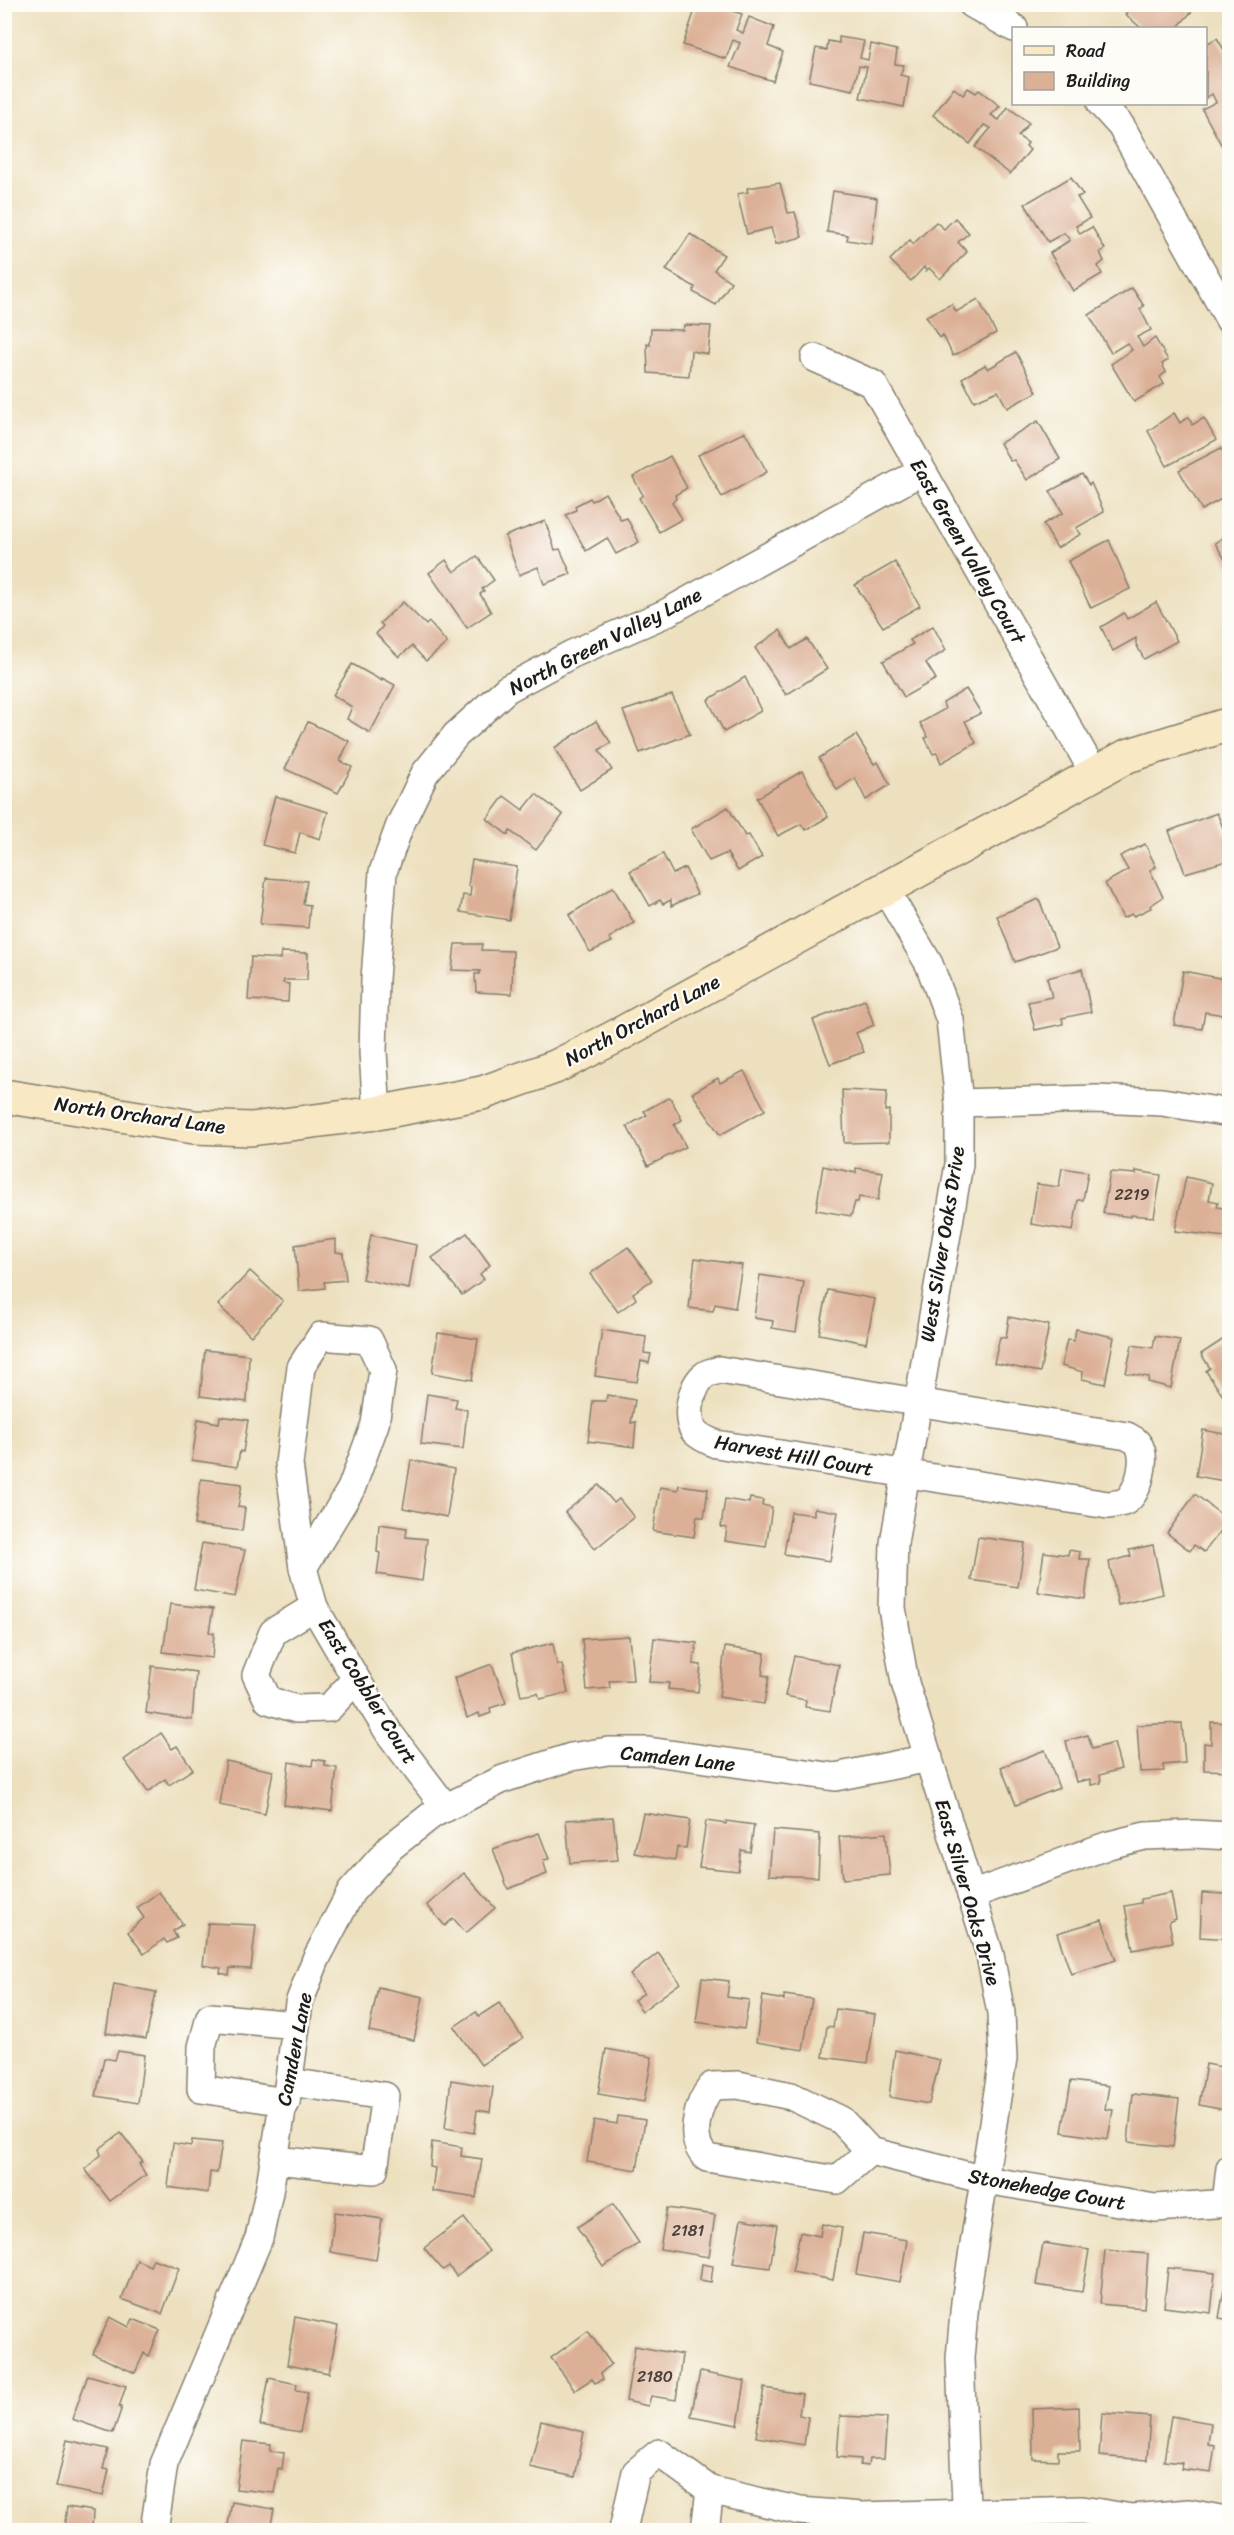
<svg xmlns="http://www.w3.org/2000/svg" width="1234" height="2535" viewBox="0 0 1234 2535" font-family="Sriracha,sans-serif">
  <rect width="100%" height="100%" fill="#fdfcf7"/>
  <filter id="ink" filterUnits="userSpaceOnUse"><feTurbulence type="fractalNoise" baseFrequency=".0167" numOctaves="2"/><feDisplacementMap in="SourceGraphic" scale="12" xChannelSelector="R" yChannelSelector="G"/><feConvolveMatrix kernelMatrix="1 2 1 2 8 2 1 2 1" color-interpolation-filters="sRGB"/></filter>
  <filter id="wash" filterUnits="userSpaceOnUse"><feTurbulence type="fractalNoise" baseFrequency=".008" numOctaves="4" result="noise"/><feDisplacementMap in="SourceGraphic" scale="24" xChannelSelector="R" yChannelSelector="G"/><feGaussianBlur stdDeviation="1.35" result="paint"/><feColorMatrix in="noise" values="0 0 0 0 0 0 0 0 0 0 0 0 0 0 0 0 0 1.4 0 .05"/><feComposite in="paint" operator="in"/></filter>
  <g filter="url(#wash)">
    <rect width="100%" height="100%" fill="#ede0bf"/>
    <g id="blocks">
      <g fill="#dcb096">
        <path d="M697,4H720L718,7L742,14L736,30L743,33L749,17L774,27L768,46L783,52L773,81L730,67L740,43L733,40L726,59L683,45Z"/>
        <path d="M1135,4H1187L1193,10L1177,28H1141L1125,14Z"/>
        <path d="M839,37L864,41L860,58L868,60L871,44L897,50L895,64L904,65L900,75L909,77L904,107L860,98L867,67L859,66L853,90L809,81L816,48L827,50L828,41L839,43Z"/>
        <path d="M1217,38L1230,60V83L1222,87L1228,97L1230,96V145L1223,148L1202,109L1216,102L1212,94L1206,98V44Z"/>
        <path d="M954,88L963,95L968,88L976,93L979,90L1000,106L991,115L999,120L1008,107L1029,123L1018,136L1028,143L1026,146L1030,150L1010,174L975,147L991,128L984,125L970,144L933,115Z"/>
        <path d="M1071,177L1083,195L1077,197L1090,218L1076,226L1080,234L1092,227L1105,249L1100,252L1104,261L1098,266L1102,274L1073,291L1050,253L1070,240L1064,233L1048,242L1025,204Z"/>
        <path d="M780,183L788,213L795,212L802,237L776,244L771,228L747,234L737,194L748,192L747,188Z"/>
        <path d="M833,191L877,198L872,244L847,240L848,235L827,232Z"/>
        <path d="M955,218L969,233L958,242L967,252L940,279L929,268L926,271L924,267L911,281L890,260L910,240L913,244L936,222L944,229Z"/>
        <path d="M690,234L724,255L714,270L731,282L716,305L693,292L695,287L666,270Z"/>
        <path d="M1132,288L1144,306L1140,309L1151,330L1137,337L1143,347L1155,338L1168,360L1162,364L1166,372L1160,377L1164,384L1134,402L1111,364L1132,350L1127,343L1111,353L1089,315Z"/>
        <path d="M978,299L996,333L953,356L943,335L939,338L926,316L952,304L956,312Z"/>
        <path d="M684,325L711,326L708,354L691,351L689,376L648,373L647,344L650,345L651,329L683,330Z"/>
        <path d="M1016,352L1037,392L1007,408L998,391L974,401L962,378L985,365L988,369Z"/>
        <path d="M1174,413L1180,423L1189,417L1192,425L1204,418L1216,440L1167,466L1148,431Z"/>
        <path d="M1038,421L1060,459L1027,480L1014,460L1010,461L1000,443Z"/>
        <path d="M745,432L767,472L722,497L698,455Z"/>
        <path d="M1221,448L1230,465V494L1202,510L1179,470Z"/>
        <path d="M670,456L687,488L675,495L676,499L672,502L682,519L659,532L639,498L643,495L633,477Z"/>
        <path d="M1082,474L1089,485L1091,483L1104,512L1076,528L1081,534L1057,548L1043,524L1063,513L1050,491Z"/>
        <path d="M605,493L621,520L627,518L639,542L616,554L607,538L586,551L566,515L576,510L575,506L590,498L592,501Z"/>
        <path d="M545,521L555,550L560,549L571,574L544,584L538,567L519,575L505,536Z"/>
        <path d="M1230,533V568L1215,543Z"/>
        <path d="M1109,540L1130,589L1091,608L1068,561Z"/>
        <path d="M477,556L494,580L482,589L484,591L480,594L491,612L467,628L429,573L446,560L454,572Z"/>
        <path d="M895,562L920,606L883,627L855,585Z"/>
        <path d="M403,602L426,625L429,622L447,643L426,661L412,646L399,657L376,634L383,626L380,623Z"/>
        <path d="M1156,602L1177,641L1144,659L1136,644V638L1113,651L1101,627L1124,613L1127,619Z"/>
        <path d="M933,626L946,650L926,663L936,679L904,697L883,661L913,644L910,640Z"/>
        <path d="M780,630L791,649L807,639L827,669L786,695L755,648Z"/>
        <path d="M352,664L382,681V678L395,685L370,733L347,719L352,707L333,695Z"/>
        <path d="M745,677L761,711L724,732L708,700Z"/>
        <path d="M966,689L981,713L965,721L976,743L941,763L937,753L933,754L925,738L928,737L920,723L945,709L943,703Z"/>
        <path d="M672,695L690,734L640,753L623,711Z"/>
        <path d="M596,721L611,743L599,750L612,770L580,790L554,748Z"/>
        <path d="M308,722L349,741L340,761L352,767L338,793L285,769Z"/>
        <path d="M856,735L874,764L878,762L890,785L866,800L855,778L837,790L819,758Z"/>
        <path d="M802,771L828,817L806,830L801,824L778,836L757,798Z"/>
        <path d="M536,794L563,815L536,850L510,831L508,835L487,819L504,796L523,810Z"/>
        <path d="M275,796L328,812L320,839L300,832L295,853L262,845Z"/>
        <path d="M728,807L745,836L749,835L762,857L738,871L727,853L709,861L691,829Z"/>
        <path d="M1217,813L1230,845V860L1185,873L1169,831Z"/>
        <path d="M1145,844L1156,867L1150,870L1163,897L1150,906L1151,908L1134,916L1132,914L1123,918L1105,883L1128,870L1120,856Z"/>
        <path d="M663,854L673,874L685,868L697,894L671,906V900L663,904L660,900L650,906L630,871Z"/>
        <path d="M472,860L517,867L509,920L460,912L463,895L470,896L471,887L468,886Z"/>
        <path d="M266,878L307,881L303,904L310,905L308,928L260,924Z"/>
        <path d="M613,887L634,923L609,938L612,942L590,952L569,915Z"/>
        <path d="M1039,899L1057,947L1015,962L997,916Z"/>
        <path d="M455,944H482L481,950L513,951L512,994L476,992L475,974H479L480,971L452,970Z"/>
        <path d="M281,952L308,953L307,980H284L283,983L289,984L288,1002L248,1000L251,957L280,959Z"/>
        <path d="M1082,969L1091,1012L1062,1018L1063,1024L1035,1030L1028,1002L1052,997L1047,978Z"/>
        <path d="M1183,971L1230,980L1224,1015L1205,1012L1202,1029L1174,1025Z"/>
        <path d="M865,1000L874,1025L856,1033L864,1052L830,1064L813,1020Z"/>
        <path d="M744,1071L765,1110L720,1135L692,1093L718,1078L720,1083Z"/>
        <path d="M842,1090L887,1092L885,1111L889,1110V1142L844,1143Z"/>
        <path d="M670,1097L682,1120L674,1125L686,1147L648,1166L627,1126L647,1115L644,1111Z"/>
        <path d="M823,1166L856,1173V1168L883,1172L878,1200L859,1197L858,1202H855L851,1216L816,1210Z"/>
        <path d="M1062,1168L1088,1172L1083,1200H1078L1073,1231L1031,1224L1037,1184L1059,1187Z"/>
        <path d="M1136,1171L1161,1175L1154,1217L1131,1215V1217L1103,1213L1110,1172L1136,1174Z"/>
        <path d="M1186,1177L1212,1183L1209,1200L1218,1202L1217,1207L1229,1209L1225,1237L1175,1231Z"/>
        <path d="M467,1233L490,1265L480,1274L484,1279L462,1295L432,1258Z"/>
        <path d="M371,1235L416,1245L409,1289L362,1279Z"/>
        <path d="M336,1239V1252L343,1253L346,1280L324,1282L325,1288L299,1291L295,1245Z"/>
        <path d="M628,1247L652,1280L633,1293L636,1299L618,1312L590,1274Z"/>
        <path d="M695,1258L742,1265L735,1308L715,1304L713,1311L689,1308Z"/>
        <path d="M250,1271L283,1301L251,1336L218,1305Z"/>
        <path d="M760,1275L804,1282L796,1332L772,1328L773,1321L754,1318Z"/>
        <path d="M828,1290L875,1299L866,1343L819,1334Z"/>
        <path d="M1009,1317L1049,1325L1040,1372L994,1363L1000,1337L1006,1338Z"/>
        <path d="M1076,1329L1114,1337L1105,1384L1082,1379L1083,1372L1061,1366L1067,1340L1074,1341Z"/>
        <path d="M602,1330L646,1337L644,1353L651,1354L649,1363L641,1361L637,1382L595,1376Z"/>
        <path d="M438,1333L478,1339L472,1380L432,1373Z"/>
        <path d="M1230,1335V1392L1223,1396L1206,1371L1210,1368L1201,1354Z"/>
        <path d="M1155,1336L1180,1340L1171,1388L1148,1382L1149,1377L1126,1373L1132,1345L1153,1348Z"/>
        <path d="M205,1350L249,1355L247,1402L200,1396Z"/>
        <path d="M427,1394L457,1399L455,1408L467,1410L463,1449L421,1444Z"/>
        <path d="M607,1395L635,1400L631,1423L636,1422L634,1447L588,1441L593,1401H606Z"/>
        <path d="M220,1416L248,1420L243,1452L240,1451L237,1467L192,1460L198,1419L219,1423Z"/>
        <path d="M1203,1430L1230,1435V1482L1196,1476Z"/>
        <path d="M411,1460L454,1469L447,1517L403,1508Z"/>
        <path d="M201,1479L242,1484L238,1507L245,1508L242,1531L194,1525Z"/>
        <path d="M599,1485L614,1503L619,1499L634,1517L595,1549L565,1512Z"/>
        <path d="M679,1485L708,1489L704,1518L697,1516L694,1537L653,1531L660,1487L678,1490Z"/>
        <path d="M1195,1494L1229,1521L1204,1552L1194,1545L1190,1551L1167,1533Z"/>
        <path d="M750,1498L763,1500L762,1505L772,1507L766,1547L725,1541L727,1528L721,1527L725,1499L749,1503Z"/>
        <path d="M814,1508L838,1512L830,1561L784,1554L791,1512L814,1515Z"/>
        <path d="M379,1524L407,1528L406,1537L427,1539L422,1581L377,1574L380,1553L377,1552Z"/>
        <path d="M978,1537L1025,1543L1018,1587L971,1580Z"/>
        <path d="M202,1543L245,1550L235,1597L194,1590Z"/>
        <path d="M1153,1545L1163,1594L1118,1605L1109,1562L1131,1556L1129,1550Z"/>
        <path d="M1069,1550L1080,1552L1079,1559H1090L1085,1599L1038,1592L1044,1552L1068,1555Z"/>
        <path d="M170,1604L213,1609L209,1632L214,1633L212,1658L163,1652Z"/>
        <path d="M629,1636L633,1680L609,1681L610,1688L587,1690L582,1639Z"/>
        <path d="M654,1638L697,1643L693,1664L701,1665L698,1692L668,1689L669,1683L649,1682Z"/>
        <path d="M553,1643L557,1665H562L568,1693L540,1699L538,1693L521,1696L512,1653Z"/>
        <path d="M725,1647L765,1653L762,1675L769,1676L764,1704L719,1697Z"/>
        <path d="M794,1656L839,1665L830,1711L805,1707L806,1700L785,1696Z"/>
        <path d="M492,1664L506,1703L490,1708L491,1713L480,1717L479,1713L467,1718L454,1678Z"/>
        <path d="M152,1666L196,1672L192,1720L146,1713Z"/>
        <path d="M1211,1722L1230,1723V1771L1204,1770V1743L1211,1744Z"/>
        <path d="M1182,1723L1185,1763L1163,1765L1164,1771L1140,1772L1137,1725Z"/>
        <path d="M161,1733L172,1749L177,1746L193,1769L169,1785L165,1779L148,1792L124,1760Z"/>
        <path d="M1088,1735L1092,1749L1114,1743L1121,1769L1100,1775L1101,1783L1091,1785V1779L1076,1782L1066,1741Z"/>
        <path d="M1045,1750L1059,1788L1016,1805L1001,1767Z"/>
        <path d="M313,1759L325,1761V1766L337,1768L332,1811L284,1805L289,1762L312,1766Z"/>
        <path d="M226,1761L273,1771L265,1814L219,1805Z"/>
        <path d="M643,1813L690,1820L686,1848L677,1847L675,1860L634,1853Z"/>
        <path d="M613,1817L618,1860L570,1863L566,1820Z"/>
        <path d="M706,1821L726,1824V1821L754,1825L750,1852L741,1850L738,1871L699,1867Z"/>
        <path d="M773,1830L820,1834L818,1877L769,1875Z"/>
        <path d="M539,1833L549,1859L543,1860L547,1874L508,1889L493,1849Z"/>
        <path d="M886,1833L890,1875L843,1879L839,1837Z"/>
        <path d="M464,1873L495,1908L466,1933L453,1918L445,1926L427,1905Z"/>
        <path d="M159,1892L183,1924L173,1931L177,1938L167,1943L164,1939L144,1954L128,1932L144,1918L137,1908Z"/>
        <path d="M1171,1893L1176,1919L1169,1922L1173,1942L1133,1950L1125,1906L1141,1903V1899Z"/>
        <path d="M1202,1893L1230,1894V1939L1200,1937Z"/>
        <path d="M1102,1920L1116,1960L1071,1974L1057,1933Z"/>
        <path d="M208,1923L256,1925L251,1969L230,1968L229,1975L220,1973L221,1968L203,1965Z"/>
        <path d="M658,1953L680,1983L642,2011L634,2000L644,1993L630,1975Z"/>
        <path d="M702,1978L729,1981L727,1997L749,2000L744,2029L696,2022Z"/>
        <path d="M114,1984L156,1992L146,2039L106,2033Z"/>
        <path d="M378,1987L423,1997L414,2040L369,2031Z"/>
        <path d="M784,1995L812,1999L803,2050L756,2042L763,1996L784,2000Z"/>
        <path d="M499,2003L523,2038L481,2065L454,2027L476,2012L479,2016Z"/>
        <path d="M836,2009L875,2014L868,2063L823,2057L827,2026L833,2027Z"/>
        <path d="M606,2049L652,2057L644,2102L598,2094Z"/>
        <path d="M895,2050L940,2060L929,2104L889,2097Z"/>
        <path d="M118,2051L144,2055L138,2103L96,2096L104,2058L115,2060Z"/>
        <path d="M1206,2064L1227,2068L1225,2076L1230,2077V2111L1199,2105Z"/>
        <path d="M451,2080L493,2087L490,2112L477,2110L474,2133L445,2128Z"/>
        <path d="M1071,2081L1109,2086L1105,2109L1113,2110L1108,2139L1062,2132Z"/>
        <path d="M1133,2094L1179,2099L1173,2147L1128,2142Z"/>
        <path d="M618,2116L645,2120L637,2170L587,2162L594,2120L617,2124Z"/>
        <path d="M121,2133L143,2162L139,2164L146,2175L110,2201L85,2169L101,2155L99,2149Z"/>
        <path d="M192,2140L222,2143L217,2173L210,2172L208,2193L168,2187L173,2143L191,2146Z"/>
        <path d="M432,2142L462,2147L461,2156L482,2159L476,2198L432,2191L435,2168L430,2167Z"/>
        <path d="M613,2204L639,2243L603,2267L577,2227Z"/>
        <path d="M667,2208L715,2215L709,2257L660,2249Z"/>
        <path d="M335,2212L382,2219L376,2260L330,2252Z"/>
        <path d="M464,2218L489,2251L456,2276L449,2266L443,2270L424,2248Z"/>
        <path d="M741,2219L777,2225L770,2268L733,2263Z"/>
        <path d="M822,2224L842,2228L833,2280L792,2272L800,2232L820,2236Z"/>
        <path d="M863,2233L907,2240L900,2282L856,2274Z"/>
        <path d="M1043,2243L1089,2250L1082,2292L1036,2285Z"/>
        <path d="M1105,2250L1148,2254L1144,2308L1100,2304Z"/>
        <path d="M153,2259L179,2268L162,2314L122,2299L137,2260L150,2266Z"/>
        <path d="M702,2264L713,2266L711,2282L700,2280Z"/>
        <path d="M1228,2267H1230V2320L1219,2318Z"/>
        <path d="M1168,2268L1215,2273L1211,2313L1164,2307Z"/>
        <path d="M110,2317L129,2327L133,2319L160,2330L149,2356L144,2353L135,2373L93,2354Z"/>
        <path d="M295,2317L338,2326L329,2373L287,2365Z"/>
        <path d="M588,2331L611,2364L601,2373L603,2379L595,2383L592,2379L575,2390L551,2358Z"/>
        <path d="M635,2346L682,2355L676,2400L651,2396L648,2406L626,2401Z"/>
        <path d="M700,2372L745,2381L738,2425L691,2416Z"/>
        <path d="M88,2375L126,2386L119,2407H122L113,2433L72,2419Z"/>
        <path d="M269,2378L297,2384L296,2390L308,2392L300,2432L260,2425Z"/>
        <path d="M764,2388L802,2394L799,2415L808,2417L804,2445L756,2437Z"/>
        <path d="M1079,2407L1080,2451H1058V2460L1033,2459L1032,2409Z"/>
        <path d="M1102,2413L1150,2417L1147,2460L1099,2456Z"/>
        <path d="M840,2416L887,2418L884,2459H869L868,2466L860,2465L861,2459L837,2457Z"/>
        <path d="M1171,2416L1211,2423L1208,2444L1215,2445L1211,2473L1181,2469L1182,2463L1164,2461Z"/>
        <path d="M541,2421L584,2432L575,2477L530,2467Z"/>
        <path d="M67,2440L108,2449L103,2469L109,2470L103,2496L56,2487Z"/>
        <path d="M243,2441L271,2444L270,2451L284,2453L282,2469L278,2468L274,2493L236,2489Z"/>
        <path d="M232,2502L274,2509L270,2530H227Z"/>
        <path d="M67,2507L93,2511L92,2530H51V2526L64,2528Z"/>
      </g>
    </g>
  </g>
  <g filter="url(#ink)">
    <use href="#blocks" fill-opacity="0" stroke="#847e6e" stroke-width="1.5"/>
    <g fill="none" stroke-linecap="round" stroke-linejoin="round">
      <g stroke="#847e6e" stroke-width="30">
        <g id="street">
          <path d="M972,4L1014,28"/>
          <path d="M1101,104L1121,126L1230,321"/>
          <path d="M815,358L873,384L1094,773"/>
          <path d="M884,887L929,964L950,1020L959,1103V1164L894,1543L892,1608L905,1683L990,1955L1001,2013L1003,2059L965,2302L960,2358L967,2530"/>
          <path d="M959,1103L1097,1099L1162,1102L1230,1113"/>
          <path d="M377,1113L373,1052L375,979L383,872L400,825L425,773L456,735L507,689L572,654L664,614L922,471"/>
          <path d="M719,1370L1127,1436C1130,1438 1136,1440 1138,1444C1148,1457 1139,1492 1126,1501C1121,1504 1113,1504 1108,1505L716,1444C709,1441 701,1438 695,1432C684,1420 691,1384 705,1375C708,1372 715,1372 719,1370Z"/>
          <path d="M303,1568L351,1489L375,1424L383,1370L369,1340L321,1336L301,1367L289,1464L303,1568L314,1607L356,1679L389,1733L446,1808"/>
          <path d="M314,1607L273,1632L256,1675L268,1700L296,1709L329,1708L356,1679"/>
          <path d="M971,1895L1109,1845L1145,1836L1193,1834L1230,1836"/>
          <path d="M738,2085L791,2096L841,2120L870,2151L837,2180L707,2158C687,2141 697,2104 712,2086Z"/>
          <path d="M286,2102L201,2089L202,2047L210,2017L296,2025"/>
          <path d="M870,2151L985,2180L1155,2208L1230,2203"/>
          <path d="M275,2160L374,2170L385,2096L289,2082"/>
          <path d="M1226,2203L1230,2168"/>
          <path d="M154,2530L164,2464L259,2238L269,2192L282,2110L286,2102L299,2003L316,1959L351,1892L391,1847L433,1814L503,1779L571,1757L608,1751H648L835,1777L929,1758"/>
          <path d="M623,2530L636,2472L659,2453L710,2490"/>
          <path d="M705,2530L710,2490L800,2511L861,2516L1082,2510L1132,2518L1189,2513L1230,2521"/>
        </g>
      </g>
      <g stroke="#847e6e" stroke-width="36">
        <path id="secondary" d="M4,1096L194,1127L251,1129L377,1113L482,1093L555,1067L613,1038L1127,756L1230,724"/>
      </g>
      <use href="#street" stroke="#fff" stroke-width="27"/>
      <use href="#secondary" stroke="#f8e8c3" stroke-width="33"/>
    </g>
  </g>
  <g text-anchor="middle" stroke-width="4.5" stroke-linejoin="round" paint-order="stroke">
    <g font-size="16" fill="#4c413a">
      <text x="1132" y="1200">2219</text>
      <text x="688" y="2236">2181</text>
      <text x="655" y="2382">2180</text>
    </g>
    <g font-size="20" fill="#1c1c1c" stroke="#fdfcf7">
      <text transform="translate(968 551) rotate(60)" y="7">East Green Valley Court</text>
      <text transform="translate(605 641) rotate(-27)" y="7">North Green Valley Lane</text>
      <text transform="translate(642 1020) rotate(-28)" y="7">North Orchard Lane</text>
      <text transform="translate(140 1115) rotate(8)" y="7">North Orchard Lane</text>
      <text transform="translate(942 1244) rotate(-81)" y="7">West Silver Oaks Drive</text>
      <text transform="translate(794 1455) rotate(10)" y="7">Harvest Hill Court</text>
      <text transform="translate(368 1691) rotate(58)" y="7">East Cobbler Court</text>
      <text transform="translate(678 1758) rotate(6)" y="7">Camden Lane</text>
      <text transform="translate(968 1892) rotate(74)" y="7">East Silver Oaks Drive</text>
      <text transform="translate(294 2049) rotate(-79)" y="7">Camden Lane</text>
      <text transform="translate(1047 2189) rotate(10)" y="7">Stonehedge Court</text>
    </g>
  </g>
  <rect width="1234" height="2535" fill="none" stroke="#fdfcf7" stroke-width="24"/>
  <rect x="1012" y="27" width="195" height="78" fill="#fdfcf7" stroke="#a3a29f" stroke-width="1.5"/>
  <rect x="1024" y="46" width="30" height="9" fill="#f8e8c3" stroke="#a3a29f" stroke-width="1.5"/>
  <text x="1066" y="57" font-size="18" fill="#1c1c1c">Road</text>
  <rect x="1024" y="72" width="30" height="18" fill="#dcb096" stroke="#a3a29f" stroke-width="1.5"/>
  <text x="1066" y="87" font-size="18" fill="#1c1c1c">Building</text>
</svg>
